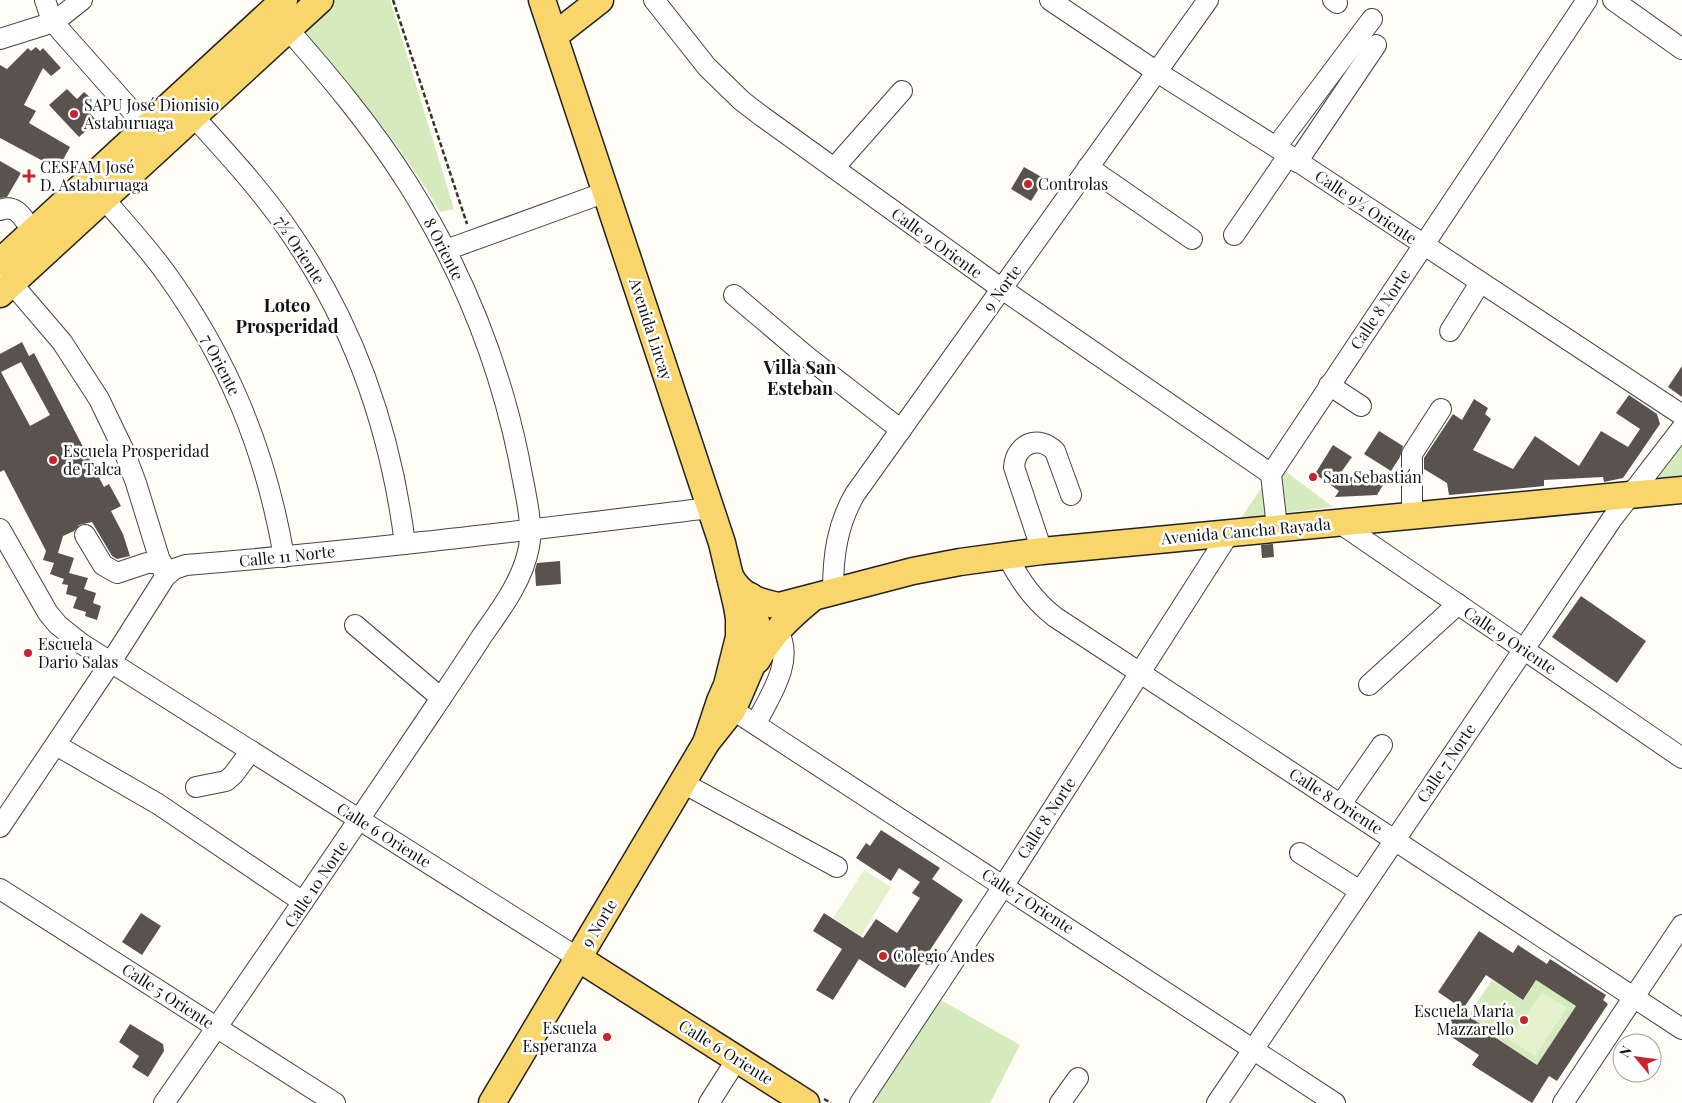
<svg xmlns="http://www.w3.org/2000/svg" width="1682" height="1103" viewBox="0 0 1682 1103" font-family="'Playfair Display',serif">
  <rect width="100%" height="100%" fill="#fffdf5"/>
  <g fill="#d5ebbd">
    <path d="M336,0H390L454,209L440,212C430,193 418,177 407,160C375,114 339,72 303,30Z"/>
    <path d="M1682,442V480L1662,482L1658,472Z"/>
    <path d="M1277,465L1333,507L1241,518Z"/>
    <path d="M1492,980L1523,1000L1536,980L1576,1006L1537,1065L1493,1036L1495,1033L1468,1016Z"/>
    <path d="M939,999L1020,1045L990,1103H871Z"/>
  </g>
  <g fill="#e6f2cf">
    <path d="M864,870L891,887L861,936L833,918Z"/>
    <path d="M1542,992L1567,1008L1535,1056L1510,1040Z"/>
  </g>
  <g fill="#5a524d" fill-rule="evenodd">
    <path d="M36,47L40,51L43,48L61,68L51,76L43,68L24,105L36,111L29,123L70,147L58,169L0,138V65L7,69L28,48L31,51Z"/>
    <path d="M67,89L77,99L84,92L92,99L84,107L97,121L79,137L49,105Z"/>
    <path d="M0,161L21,173L7,197L0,198Z"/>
    <path d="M1024,167L1045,179L1031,201L1011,189Z"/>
    <path d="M22,342L29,356L34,353L104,487L109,484L121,506L111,511L123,534L130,556L117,559L112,556L92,522L79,525L74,531L63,536L58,553L74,558L69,573L88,578L84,589L96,593L93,603L101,606L97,620L85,616L86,612L73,608L77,597L66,594L68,585L62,584L64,579L50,574L54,563L43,560L46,551L4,470L0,472V354ZM21,362L50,415L30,426L1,372Z"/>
    <path d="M1682,366V397L1668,387Z"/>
    <path d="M1629,395L1657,414L1660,424L1623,478L1604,482L1603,477L1544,480V486L1449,495L1447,483L1424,469V458L1453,414L1462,420L1474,399L1488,408L1485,414L1491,419L1473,450L1513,469L1535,436L1579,466L1601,431L1628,447L1640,429L1616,413Z"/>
    <path d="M1379,431L1403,446L1400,457L1391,471L1364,454Z"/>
    <path d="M1333,445L1352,457L1337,478L1389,475L1377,495L1335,497L1339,491L1315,474Z"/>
    <path d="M1273,544L1274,557L1262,558L1261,545Z"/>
    <path d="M560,561L561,584L536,586L535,570L537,563Z"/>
    <path d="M1581,596L1646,641L1617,683L1552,637Z"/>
    <path d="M881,830L940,868L932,879L963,900L905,988L859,959L833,1000L816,990L842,949L813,931L824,913L863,938L876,919L897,933L920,898L912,893L920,882L899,868L891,881L856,858L866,843L870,846Z"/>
    <path d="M141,913L161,926L142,955L122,942Z"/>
    <path d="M1479,931L1513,953L1518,945L1547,964L1550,959L1606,995L1603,1000L1608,1004L1557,1081L1549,1076L1532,1103L1472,1065L1479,1055L1444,1032L1458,1009L1495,1034L1493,1036L1537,1065L1576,1006L1536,980L1523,1000L1486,975L1463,1009L1438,992Z"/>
    <path d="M130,1024L163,1044L164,1051L148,1077L132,1067L139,1056L119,1042Z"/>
  </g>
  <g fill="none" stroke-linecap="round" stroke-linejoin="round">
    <g stroke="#444" stroke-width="22">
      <g id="minor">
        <path d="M45,0L50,15L60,30L156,138"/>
        <path d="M654,0L707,67L742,101L763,117L1002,289L1271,474"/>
        <path d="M1050,0L1157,72L1276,147L1682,415"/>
        <path d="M1333,0L1337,3"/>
        <path d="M1613,0L1682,49"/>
        <path d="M0,39L54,22L82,0"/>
        <path d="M184,106C222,148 262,190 293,237C356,329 391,433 405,544"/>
        <path d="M1276,147L1372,19"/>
        <path d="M1297,162L1376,45"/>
        <path d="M1088,167L1192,239"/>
        <path d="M834,168L902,91"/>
        <path d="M104,199C125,223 146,246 165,272C228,359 266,451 284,557"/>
        <path d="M0,210C17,203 23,219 33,231"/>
        <path d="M1234,235L1288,156"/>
        <path d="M446,250L606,192"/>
        <path d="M2,272L62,342L99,399L124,451L136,483L165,577"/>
        <path d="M734,295L806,356L901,430"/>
        <path d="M1450,331L1480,283"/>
        <path d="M1329,385L1361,406"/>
        <path d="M1412,515V454L1441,409"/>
        <path d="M1338,522L1682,758"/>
        <path d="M1277,527L1271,474L1587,0"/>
        <path d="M0,529L48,613L58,625L82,644L578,958"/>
        <path d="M85,535L103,565L117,573L147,563H162"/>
        <path d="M1042,551L1014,467C1016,444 1038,434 1055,451L1071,495"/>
        <path d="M1007,555C1019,580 1033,600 1055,617L1682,1029"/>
        <path d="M833,591C833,556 837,525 855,494L1208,0"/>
        <path d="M355,625L441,698"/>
        <path d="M1369,685L1458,604"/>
        <path d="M721,702L1335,1103"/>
        <path d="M756,723C770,696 796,659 777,630"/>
        <path d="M56,745L158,804L303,902"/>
        <path d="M683,783L837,867"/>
        <path d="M196,787L226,781L233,775L251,751"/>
        <path d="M1341,804L1382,745"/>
        <path d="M0,827L111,662L165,577L174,569L186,565C361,551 536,529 710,508"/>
        <path d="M1300,853L1360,891"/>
        <path d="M0,889L335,1103"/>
        <path d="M164,1103C255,973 344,842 433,710C449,686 466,661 482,636C501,609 523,580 529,547C534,523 523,484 519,459C499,362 461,268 408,184C371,125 325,71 279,19"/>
        <path d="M709,1103L737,1059"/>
        <path d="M860,1103L1004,885L1230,532"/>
        <path d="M1060,1103L1078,1078"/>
        <path d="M1217,1103L1612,519L1682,428"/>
        <path d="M1563,1103L1682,925"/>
      </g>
    </g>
    <g stroke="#222" stroke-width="29">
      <g id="major">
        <path d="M542,0L722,543L737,606L739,618V637L727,685L720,701L706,743"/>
        <path d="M554,36L600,0"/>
        <path d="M0,262L284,0"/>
        <path d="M0,294L320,0"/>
        <path d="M730,576C740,596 758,602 779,606L913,571L960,562L1042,551L1682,490"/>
        <path d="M757,660C772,634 787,619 810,600"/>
        <path d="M578,958L806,1103"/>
        <path d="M492,1103L706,743L733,709L757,653L758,630L750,596"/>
      </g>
    </g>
    <g stroke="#333" stroke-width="2.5" stroke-dasharray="5 2.5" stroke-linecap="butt">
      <path d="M393,0L467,224"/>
      <path d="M824,1099L831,1103"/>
    </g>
    <use href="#minor" stroke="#fff" stroke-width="20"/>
    <use href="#major" stroke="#f9d66b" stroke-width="26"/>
  </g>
  <g fill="#c4262e" stroke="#fff" stroke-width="2">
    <circle cx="74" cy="114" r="5"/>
    <path d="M26.5 168.5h5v5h5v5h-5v5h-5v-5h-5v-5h5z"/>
    <circle cx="1028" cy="184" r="5"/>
    <circle cx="53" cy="460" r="5"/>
    <circle cx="1313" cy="477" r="5"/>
    <circle cx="28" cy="653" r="5"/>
    <circle cx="883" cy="956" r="5"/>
    <circle cx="1524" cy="1020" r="5"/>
    <circle cx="607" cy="1037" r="5"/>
  </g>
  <g text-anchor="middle" stroke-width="5" stroke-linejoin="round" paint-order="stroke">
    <g font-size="16" fill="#111" stroke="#fff" text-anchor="start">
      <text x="84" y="111">SAPU José Dionisio<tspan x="84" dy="18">Astaburuaga</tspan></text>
      <text x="40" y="173">CESFAM José<tspan x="40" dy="18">D. Astaburuaga</tspan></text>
      <text x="1038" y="190">Controlas</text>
      <text x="63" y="457">Escuela Prosperidad<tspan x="63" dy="18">de Talca</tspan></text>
      <text x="1323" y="483">San Sebastián</text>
      <text x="38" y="650">Escuela<tspan x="38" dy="18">Dario Salas</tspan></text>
      <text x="893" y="962">Colegio Andes</text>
      <text x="1514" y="1017" text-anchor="end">Escuela María<tspan x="1514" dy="18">Mazzarello</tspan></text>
      <text x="597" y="1034" text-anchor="end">Escuela<tspan x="597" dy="18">Esperanza</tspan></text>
    </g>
    <g font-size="16" fill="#111" stroke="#fff">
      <text transform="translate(1366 207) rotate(34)" y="6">Calle 9½ Oriente</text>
      <text transform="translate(937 243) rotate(36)" y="6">Calle 9 Oriente</text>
      <text transform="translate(444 249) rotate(63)" y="6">8 Oriente</text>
      <text transform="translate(300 250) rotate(57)" y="6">7½ Oriente</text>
      <text transform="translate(1002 288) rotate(-54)" y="6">9 Norte</text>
      <text transform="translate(1380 309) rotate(-56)" y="6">Calle 8 Norte</text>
      <text transform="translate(651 329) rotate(72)" y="6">Avenida Lircay</text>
      <text transform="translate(221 365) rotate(63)" y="6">7 Oriente</text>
      <text transform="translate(1246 531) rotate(-5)" y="6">Avenida Cancha Rayada</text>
      <text transform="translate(287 556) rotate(-6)" y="6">Calle 11 Norte</text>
      <text transform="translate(1510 640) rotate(34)" y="6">Calle 9 Oriente</text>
      <text transform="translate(1446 763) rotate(-56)" y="6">Calle 7 Norte</text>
      <text transform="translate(1336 801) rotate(33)" y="6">Calle 8 Oriente</text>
      <text transform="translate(1046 818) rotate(-57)" y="6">Calle 8 Norte</text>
      <text transform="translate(384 835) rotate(32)" y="6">Calle 6 Oriente</text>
      <text transform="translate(316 884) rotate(-56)" y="6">Calle 10 Norte</text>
      <text transform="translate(1028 901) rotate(33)" y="6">Calle 7 Oriente</text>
      <text transform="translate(599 923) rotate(-59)" y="6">9 Norte</text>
      <text transform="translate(168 996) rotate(33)" y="6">Calle 5 Oriente</text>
      <text transform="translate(726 1052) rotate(32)" y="6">Calle 6 Oriente</text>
    </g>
    <g font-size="18" font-weight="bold" fill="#111" stroke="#fff">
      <text x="287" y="312">Loteo<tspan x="287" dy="21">Prosperidad</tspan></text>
      <text x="800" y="374">Villa San<tspan x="800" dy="21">Esteban</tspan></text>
    </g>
  </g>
  <g transform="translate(1637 1058) rotate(299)"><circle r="24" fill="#ffffff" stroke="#a0a0a0"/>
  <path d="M0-4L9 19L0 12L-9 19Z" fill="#c4262e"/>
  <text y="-8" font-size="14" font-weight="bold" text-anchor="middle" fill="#111111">N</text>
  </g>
</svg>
